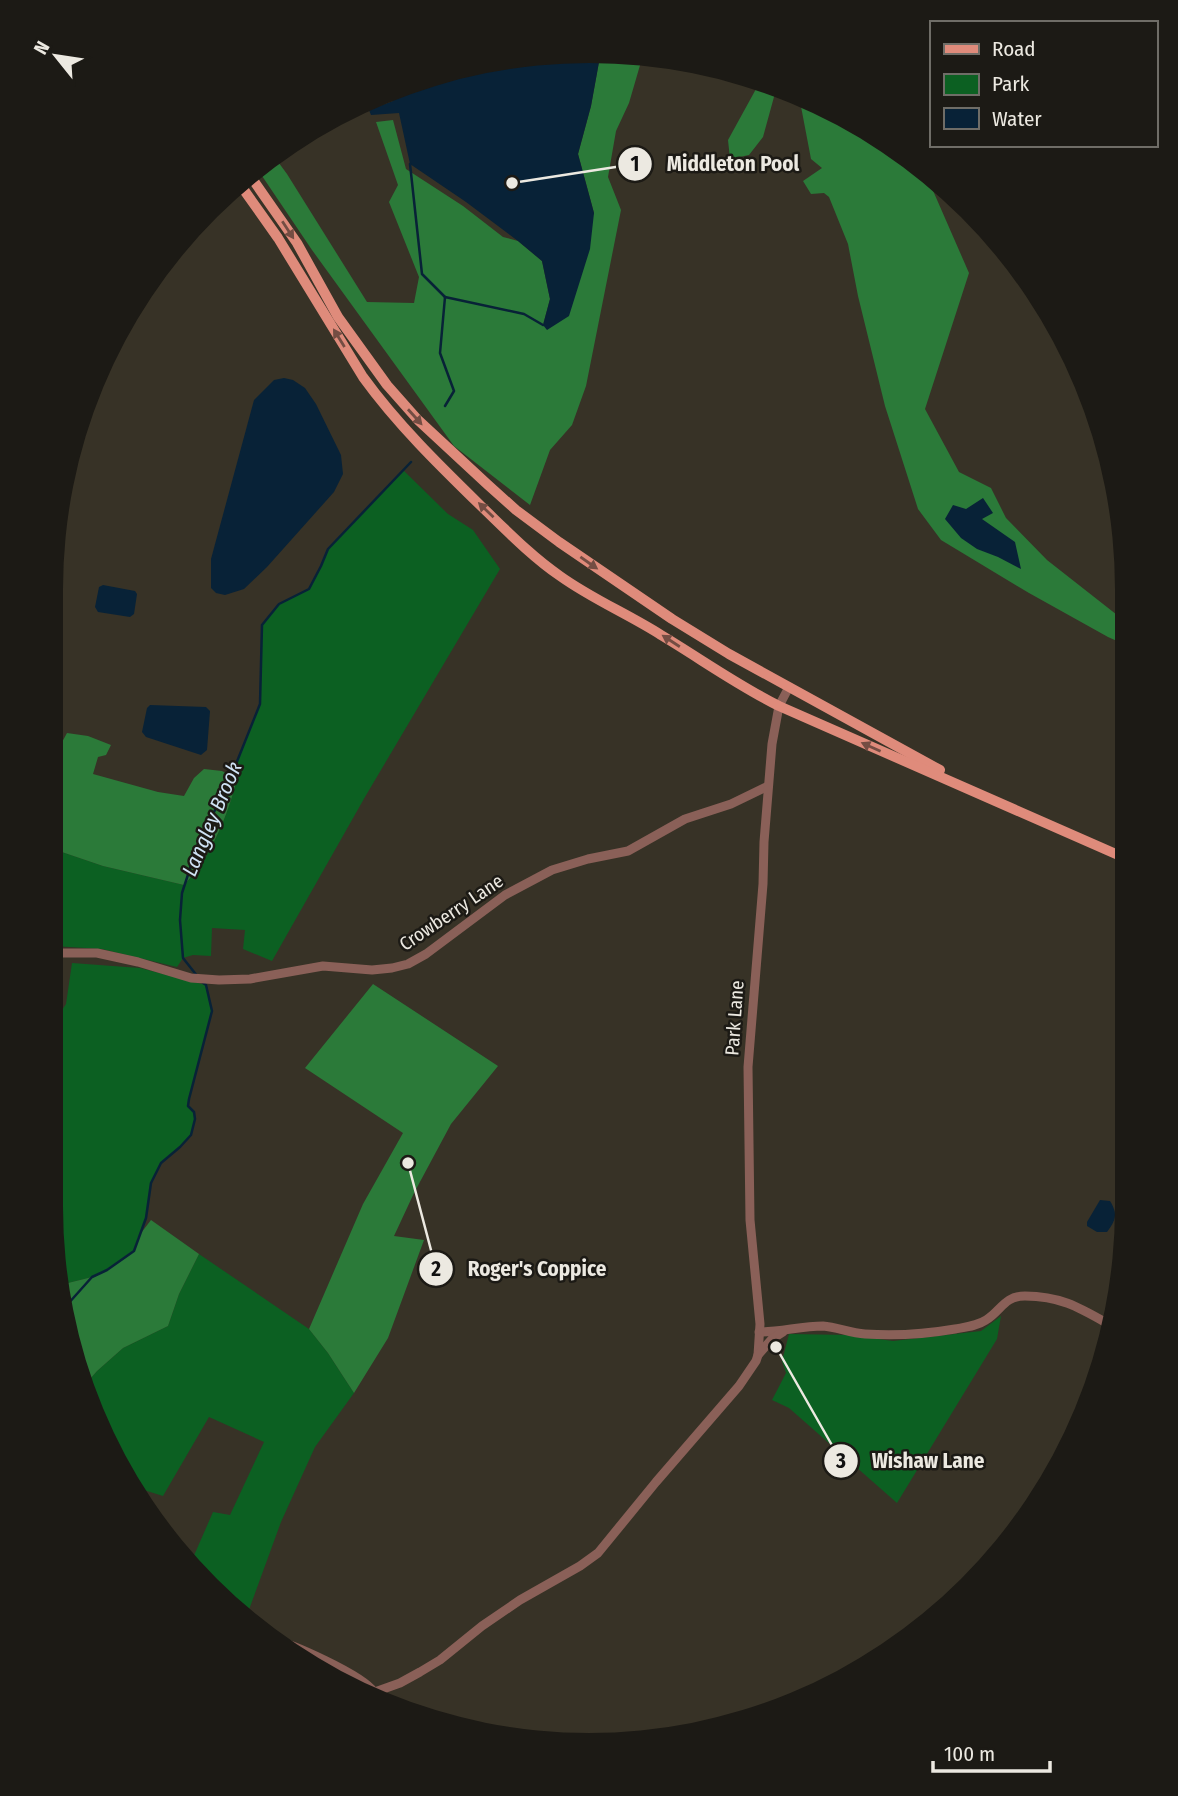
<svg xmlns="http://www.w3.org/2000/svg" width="1178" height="1796" viewBox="0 0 1178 1796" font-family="'Fira Sans Condensed',sans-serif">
  <rect width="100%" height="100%" fill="#373226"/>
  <g fill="#0c6022">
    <path d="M403,470L448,514L473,530L500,569L365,797L272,961L243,949L245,930L212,928L211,956L193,955L183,958L177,967L102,949L53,946V849L103,866L184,885C211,858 228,815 237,779L232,776L260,704L262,625L279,604L309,589L321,566L328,549Z"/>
    <path d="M72,963L140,968L206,985L212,1011L188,1106L194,1112L195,1119L191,1135L180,1147L161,1163L151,1183L146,1218L134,1251L107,1270L92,1277L64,1284L51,1207L52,1025L66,1004Z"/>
    <path d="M199,1254L309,1329L328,1353L354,1393L315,1447L281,1522L246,1618L192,1560L213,1512L230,1515L264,1442L209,1417L163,1496L131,1486L83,1387L97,1371L123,1348L168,1326L179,1294Z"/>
    <path d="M1001,1316L997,1339L897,1503L789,1408L772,1400L786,1373L782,1361L789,1334L849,1335L893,1341L981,1331Z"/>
  </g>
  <g fill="#2b7a39">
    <path d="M589,53L643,55L629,103L616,131L608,177L621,210L586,386L572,425L550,450L530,505L454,446L312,250L256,167L273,155L287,174L367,302L414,303L419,277L389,202L398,185L376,122L393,120L406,169L463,206L503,237L518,241L542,261L550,299L543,325L594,213L578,154L591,106L599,62L589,58Z"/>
    <path d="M760,79L777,86L763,137L749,155L730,159L728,140L756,89Z"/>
    <path d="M799,96L858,123L924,170L969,273L925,409L959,472L991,488L1006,518L1047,560L1126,622V645L1108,637L1029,593L941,540L918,509L885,406L858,296L848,244L829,197L824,193L811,194L803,181L822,168L811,159Z"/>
    <path d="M67,733L88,736L111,745L106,755L98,757L93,774L158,792L184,796L194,778L204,769L222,771L237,779C228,815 211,857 184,885L103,866L53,849L54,764H57L61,744Z"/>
    <path d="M373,984L498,1066L451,1124L414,1193L394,1236L424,1240L388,1338L354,1393L328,1353L309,1329L363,1204L403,1133L305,1068Z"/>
    <path d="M151,1220L199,1254L179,1294L168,1326L123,1348L97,1371L83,1387L79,1380L64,1284L92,1277L107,1269L134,1251L138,1237Z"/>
  </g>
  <g fill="#082237">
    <path d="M553,52L589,53V58L599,62L591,106L578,154L594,213L590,249L569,316L547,330L543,325L550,299L542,261L518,241L466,202L410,164L399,113L371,115L369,110L393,101L389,92L449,69Z"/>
    <path d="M284,378L293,380L305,388L316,404L341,455L343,474L334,492L267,567L244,589L225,595L216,593L211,588V559L254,400L274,380Z"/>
    <path d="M983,498L993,513L982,519L1015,542L1021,569L998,557L977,549L961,538L945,519L953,505L966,509Z"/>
    <path d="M103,585L135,591L137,594L134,614L130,617L98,612L95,607L99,587Z"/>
    <path d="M150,705L206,707L210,711L207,750L201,755L146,737L142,732L147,708Z"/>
    <path d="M1100,1200L1110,1201C1118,1214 1116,1220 1107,1232H1097L1087,1226V1222Z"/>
  </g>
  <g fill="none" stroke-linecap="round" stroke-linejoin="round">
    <g stroke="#082237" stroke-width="2.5">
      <path d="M410,164L422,274L445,297"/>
      <path d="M445,406L454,391L440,353L445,297L524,314L543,325"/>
      <path d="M198,977L183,958L180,920L182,893L198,844L228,784L260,704L262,625L279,604L309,589L321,566L328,549L411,462"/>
      <path d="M67,1305L92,1277L107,1270L134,1251L146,1218L151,1183L161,1163L180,1147L191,1135L195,1119L194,1112L188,1106L189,1099L212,1011L206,985L202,982"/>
    </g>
    <g stroke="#8a6058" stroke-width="9">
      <path d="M52,953H97L138,962L191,978L219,980L250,979L323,966L372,970L392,968L408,964L426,954L505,895L552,870L588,859L628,851L685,819L731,804L768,786"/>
      <path d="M759,1332C781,1332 801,1326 823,1326C837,1327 850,1333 865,1334C894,1336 926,1334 955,1329C966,1327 977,1326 986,1320C1001,1311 1004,1296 1025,1296C1061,1296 1080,1308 1110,1325"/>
      <path d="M758,1355L760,1324L750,1220L748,1067L763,884L764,842L772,744L779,706L789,687"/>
      <path d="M270,1639C291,1643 362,1675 374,1692"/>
      <path d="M372,1693L400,1683L420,1672L440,1660L482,1626L520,1600L580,1566L598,1553L656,1482L739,1386L756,1361L758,1355L772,1339L783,1332"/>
    </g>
    <g stroke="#df8b7b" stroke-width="10">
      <path d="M249,174L297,243L338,317L387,385L418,420L487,484L516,510L559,542L672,619L729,654L940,770"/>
      <path d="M239,183L278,238L363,377C397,424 439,465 481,506C506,530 531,556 560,576C592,599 628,614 661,635C701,659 737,685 779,706L1125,858"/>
    </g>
  </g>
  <defs><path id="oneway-solid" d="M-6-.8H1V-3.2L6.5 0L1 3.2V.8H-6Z" transform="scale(1.75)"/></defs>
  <g fill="#744d43">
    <use href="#oneway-solid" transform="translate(288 230) rotate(57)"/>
    <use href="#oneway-solid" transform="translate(339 338) rotate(-122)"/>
    <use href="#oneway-solid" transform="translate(415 417) rotate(48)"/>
    <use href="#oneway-solid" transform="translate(486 510) rotate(-136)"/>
    <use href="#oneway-solid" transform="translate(589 563) rotate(35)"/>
    <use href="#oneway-solid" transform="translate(671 641) rotate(-147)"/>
    <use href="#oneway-solid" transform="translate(871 747) rotate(-156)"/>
  </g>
  <g text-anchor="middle" stroke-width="5" stroke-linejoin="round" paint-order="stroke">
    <g font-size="19" fill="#ece9e1" stroke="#1c1a15">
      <text transform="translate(451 912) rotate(-34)" y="7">Crowberry Lane</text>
      <text transform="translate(734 1018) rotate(-86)" y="7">Park Lane</text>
    </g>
    <g font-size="21" font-style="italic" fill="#d0e3f5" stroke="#1c1a15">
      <text transform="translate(212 819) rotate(-67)" y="7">Langley Brook</text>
    </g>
  </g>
  <path d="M0 0H1178V1796H0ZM589 63H589A526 526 0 0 1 1115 589V1207A526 526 0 0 1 589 1733H589A526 526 0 0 1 63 1207V589A526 526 0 0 1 589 63Z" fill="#1c1a15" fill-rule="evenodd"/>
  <path fill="none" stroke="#ece9e1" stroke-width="2.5" d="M512 183L635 164M408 1163L436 1269M776 1347L841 1461"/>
  <g fill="#ece9e1" stroke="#1c1a15" stroke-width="2.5">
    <circle cx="512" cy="183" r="7"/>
    <circle cx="408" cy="1163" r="7"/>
    <circle cx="776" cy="1347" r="7"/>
    <circle cx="635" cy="164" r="18"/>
    <circle cx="436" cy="1269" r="18"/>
    <circle cx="841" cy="1461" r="18"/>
  </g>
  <g font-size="21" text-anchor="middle" font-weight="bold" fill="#111">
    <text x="635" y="171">1</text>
    <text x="436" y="1276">2</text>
    <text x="841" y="1468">3</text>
  </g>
  <g font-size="21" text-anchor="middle" font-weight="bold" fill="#ece9e1" stroke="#1c1a15" stroke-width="5" stroke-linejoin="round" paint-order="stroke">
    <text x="733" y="171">Middleton Pool</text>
    <text x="537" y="1276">Roger's Coppice</text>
    <text x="928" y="1468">Wishaw Lane</text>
  </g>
  <rect x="930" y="21" width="228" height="126" fill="#1c1a15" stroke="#6f6d67" stroke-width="2"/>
  <rect x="944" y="44" width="35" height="10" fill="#df8b7b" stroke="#6f6d67" stroke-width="2"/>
  <text x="992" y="56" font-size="21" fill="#ece9e1">Road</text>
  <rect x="944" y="74" width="35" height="21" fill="#0c6022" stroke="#6f6d67" stroke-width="2"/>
  <text x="992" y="91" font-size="21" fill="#ece9e1">Park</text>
  <rect x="944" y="108" width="35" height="21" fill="#082237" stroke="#6f6d67" stroke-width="2"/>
  <text x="992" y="126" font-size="21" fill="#ece9e1">Water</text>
  <g transform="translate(56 56) rotate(300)" stroke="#1c1a15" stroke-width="5" paint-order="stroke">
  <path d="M0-5L12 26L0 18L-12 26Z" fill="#ece9e1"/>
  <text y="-10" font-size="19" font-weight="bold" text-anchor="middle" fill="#ece9e1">N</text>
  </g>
  <path d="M933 1761v10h117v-10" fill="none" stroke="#ece9e1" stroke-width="3.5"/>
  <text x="944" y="1761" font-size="21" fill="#ece9e1" stroke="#1c1a15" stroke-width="5" paint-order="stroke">100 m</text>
</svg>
